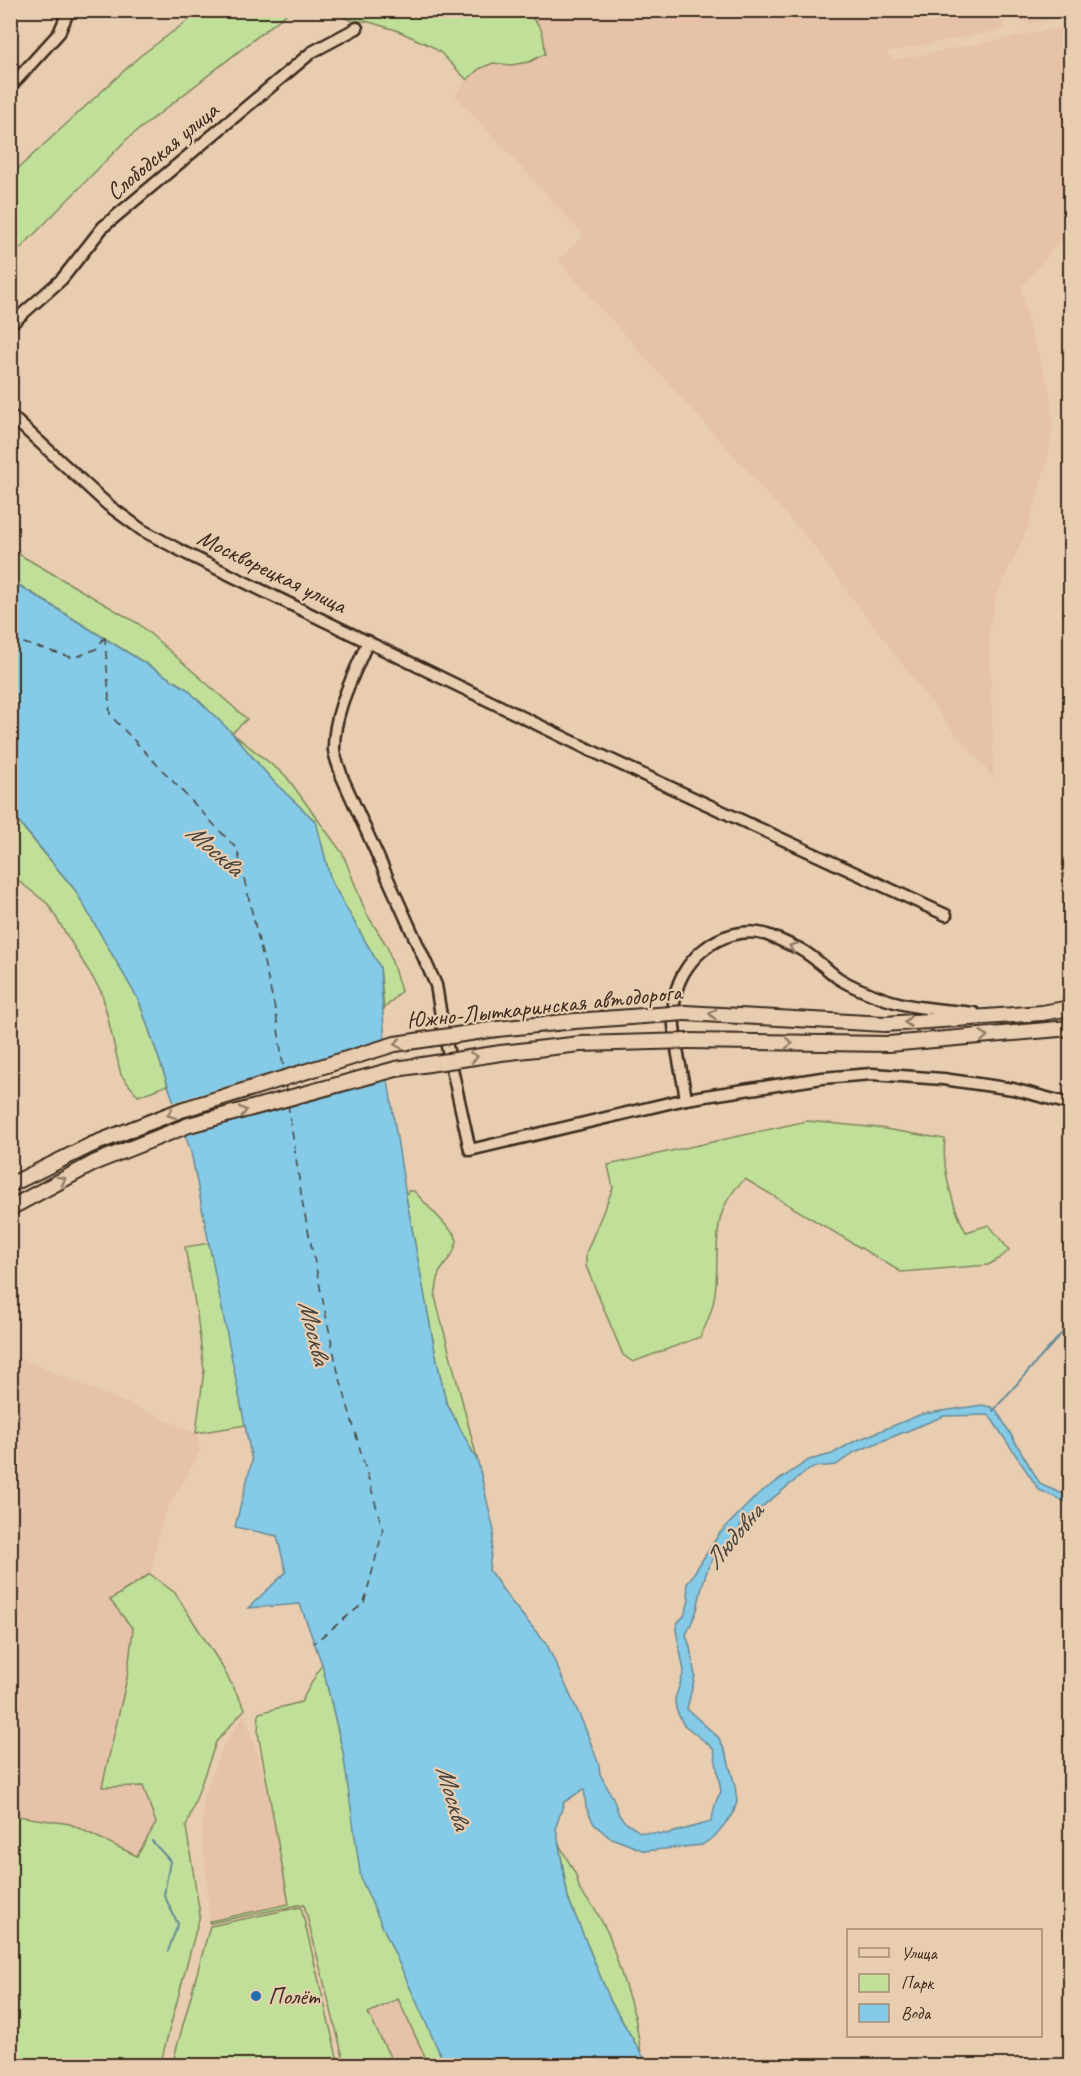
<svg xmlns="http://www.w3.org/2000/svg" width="1081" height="2076" viewBox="0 0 1081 2076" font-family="Caveat,sans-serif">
  <rect width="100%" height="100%" fill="#e8cdb0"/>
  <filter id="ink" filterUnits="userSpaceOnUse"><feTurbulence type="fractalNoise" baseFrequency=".0167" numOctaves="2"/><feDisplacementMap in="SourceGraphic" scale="12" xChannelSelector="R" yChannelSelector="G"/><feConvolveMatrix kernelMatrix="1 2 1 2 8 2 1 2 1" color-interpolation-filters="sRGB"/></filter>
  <g filter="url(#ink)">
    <g fill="#e6c2a9">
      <path d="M977,10L1003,22L1004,29L887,52L894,60L1070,26V254L1059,242L1021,288L1028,322L1049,388L1053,424L1048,457L1029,525L996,597L989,631L994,778L949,726L809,540L558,260L584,235L455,95L467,80L479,69L493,63L511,65L537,20L521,11Z"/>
      <path d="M1000,11H1070V15L1029,24Z"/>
      <path d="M10,1354L196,1433L200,1451L163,1517L150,1574L110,1600L133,1629L127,1678L103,1787L143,1786L156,1823L137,1856L70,1824L11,1815Z"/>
      <path d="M244,1714L261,1764L290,1904L210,1921L202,1832L203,1799L222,1748Z"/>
      <path d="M398,1999L429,2065H394L368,2013Z"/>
    </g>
    <g fill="#c0e099" stroke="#7e855c" stroke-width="1.5">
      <path d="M201,11H290L127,139L11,258V175L140,56Z"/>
      <path d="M329,11H521C542,23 544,30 545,54L529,62L511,65L493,63L479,69L467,80L441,53L431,46L396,30L366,21H353Z"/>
      <path d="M10,549L139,624L247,719L232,733L286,776L343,854L366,913L387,946L401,991L384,1009L380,967L331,881L316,822L274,782L231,732L187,689L11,580Z"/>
      <path d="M10,812L75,890L139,1001L168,1085L138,1096L121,1075L102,993L48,904L11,875Z"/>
      <path d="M807,1121L879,1128L945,1139C941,1167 953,1208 966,1232L989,1225L1009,1250L999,1259L988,1265L901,1272L745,1179C707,1212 721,1249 715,1293C713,1308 707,1324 700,1337L633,1362L623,1355L586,1266V1253L613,1188L608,1165Z"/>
      <path d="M408,1191H414L455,1235L457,1241L453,1253L439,1273L435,1297L478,1462L446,1402L435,1351L406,1196Z"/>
      <path d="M209,1243L246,1425L196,1433L204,1370L197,1315L185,1247Z"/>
      <path d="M150,1574L175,1593L220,1663L245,1709L216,1742L186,1827L200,1915L160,2065H11V1815L70,1824L137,1856L156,1823L143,1786L102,1787L127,1678L133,1629L110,1600Z"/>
      <path d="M322,1664L343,1752L424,2016L445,2065H429L398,1999L368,2013L394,2065H345L304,1904L210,1923V1921L289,1904L258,1733L259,1713L301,1702Z"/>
      <path d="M559,1844L576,1875L580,1891L595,1909L609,1935L635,2017L641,2053L611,2002L568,1898Z"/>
      <path d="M301,1907L339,2065H172L210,1926Z"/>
    </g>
    <path fill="#85cae6" stroke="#678a96" stroke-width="1.5" d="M10,580L187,689L231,732L274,782L316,822L331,881L380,967L387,1074L406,1196L435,1351L446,1402L478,1462L494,1531L489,1570L510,1600L547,1645L584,1725L599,1765L600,1774L613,1798L619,1815L625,1822L640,1832L667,1834L711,1822C715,1811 713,1802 721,1792L714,1750L708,1744L683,1724L676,1709L675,1699L684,1671L676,1630L678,1622L684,1616L689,1601L687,1584L719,1534L758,1494L809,1460L832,1454L853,1442L922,1414L982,1405L991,1407L997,1411L1039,1482L1044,1486L1070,1497V1504L1039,1490L989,1415L944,1416L855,1452L836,1465L815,1467L807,1471L749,1517L740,1526L738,1538L718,1552L709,1565L702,1586L697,1610L686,1635L690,1647L695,1676L687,1709L719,1738L727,1756L735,1786L737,1802L733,1814L715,1836L702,1845L645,1851L609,1837L594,1824L586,1807L584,1789L564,1802L556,1827L568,1898L611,2002L648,2065H445L361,1879L343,1752L322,1664L300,1604L248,1608L286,1572L277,1536L235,1527L252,1461L191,1152L139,1001L75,890L11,812Z"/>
    <path fill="#e8cdb0" d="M389,1040L391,1080L363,1085L206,1127L182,1136L171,1103L371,1043Z"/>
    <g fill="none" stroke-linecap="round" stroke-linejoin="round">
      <g stroke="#678a96" stroke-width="2">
        <path d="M993,1411L1070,1324"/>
        <path d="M152,1841L170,1861L164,1895L178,1924L168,1951"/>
      </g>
      <g stroke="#46423c" stroke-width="1.5" stroke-dasharray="8 6" stroke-linecap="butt">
        <path d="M105,637L110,715L237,849L276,1013L284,1073"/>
        <path d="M10,639L74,658L96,649L104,638"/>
        <path d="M285,1084L287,1094"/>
        <path d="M288,1104L303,1206L337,1368L383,1530L364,1603L314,1643"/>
      </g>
      <g stroke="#3b2a1e" stroke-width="15">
        <g id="minor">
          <path d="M10,87L59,33L69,10"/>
          <path d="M10,325L62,279L103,227L312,52L357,28"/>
          <path d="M10,415L108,505L142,530L187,554L592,751L946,915"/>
          <path d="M368,641C354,675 333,712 334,750C335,759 340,769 342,777L436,985L443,1028L470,1150L686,1099L822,1078L872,1074L943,1079L1013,1089L1070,1104"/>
          <path d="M686,1099C682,1071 671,1032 674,1004C677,962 720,924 764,934C775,937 787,944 798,948C812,955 825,968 838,978C852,987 873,995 888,1000C916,1009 946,1010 974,1013"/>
        </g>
      </g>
      <g stroke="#3b2a1e" stroke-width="18">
        <g id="major">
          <path d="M685,1013L885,1024L1042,1013L1070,1008"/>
          <path d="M689,1041L889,1044L1070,1028"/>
        </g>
      </g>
      <use href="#minor" stroke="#e8cdb0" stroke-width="10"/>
      <use href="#major" stroke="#e8cdb0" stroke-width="14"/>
      <g stroke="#3b2a1e" stroke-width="18" stroke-linecap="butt">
        <g id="major-bridge">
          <path d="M10,1185L91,1145L181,1110L395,1044L497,1029L575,1021L685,1013"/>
          <path d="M10,1208L96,1162L189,1125L396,1069L501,1053L580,1044L689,1041"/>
        </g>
      </g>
      <use href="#major-bridge" stroke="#e8cdb0" stroke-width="14"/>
    </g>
    <defs><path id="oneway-chevron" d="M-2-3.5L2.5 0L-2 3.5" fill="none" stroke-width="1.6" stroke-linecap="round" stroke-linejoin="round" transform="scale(1.5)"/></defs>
    <g stroke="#927c67">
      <use href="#oneway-chevron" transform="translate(793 947) rotate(-156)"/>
      <use href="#oneway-chevron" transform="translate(713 1014) rotate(-177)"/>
      <use href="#oneway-chevron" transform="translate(908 1022) rotate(176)"/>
      <use href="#oneway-chevron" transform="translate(984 1036) rotate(-5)"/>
      <use href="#oneway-chevron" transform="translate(789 1043) rotate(1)"/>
      <use href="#oneway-chevron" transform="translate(398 1044) rotate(168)"/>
      <use href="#oneway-chevron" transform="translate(474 1057) rotate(-9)"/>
      <use href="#oneway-chevron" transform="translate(243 1111) rotate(-15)"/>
      <use href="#oneway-chevron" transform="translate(171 1114) rotate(159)"/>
      <use href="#oneway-chevron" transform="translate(62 1180) rotate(-29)"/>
    </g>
  </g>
  <circle fill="#1f6fb2" stroke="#e8cdb0" stroke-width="2" cx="256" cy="1996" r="6"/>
  <g text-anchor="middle" stroke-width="4.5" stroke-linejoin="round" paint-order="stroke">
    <g font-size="24" fill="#3b2a1e" stroke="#e8cdb0">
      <text transform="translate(162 151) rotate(-40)" y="8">Слободская улица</text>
      <text transform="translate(272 571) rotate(26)" y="8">Москворецкая улица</text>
      <text transform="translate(544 1006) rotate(-6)" y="8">Южно-Лыткаринская автодорога</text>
    </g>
    <g font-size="24" fill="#3b2a1e" stroke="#e8cdb0" text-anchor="start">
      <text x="268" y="2004">Полёт</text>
    </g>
    <g font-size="26" font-style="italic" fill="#46423c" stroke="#e8cdb0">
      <text transform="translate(215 849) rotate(41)" y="9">Москва</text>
      <text transform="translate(315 1332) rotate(76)" y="9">Москва</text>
      <text transform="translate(733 1536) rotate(-50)" y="9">Людовна</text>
      <text transform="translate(454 1797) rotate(73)" y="9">Москва</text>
    </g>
  </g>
  <rect width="1081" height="2076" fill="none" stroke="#e8cdb0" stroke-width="36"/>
  <rect x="18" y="18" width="1045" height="2040" fill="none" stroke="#3b2a1e" stroke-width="2" filter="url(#ink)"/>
  <rect x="847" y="1929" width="195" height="108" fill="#e8cdb0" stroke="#a38c76" stroke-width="1.5"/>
  <rect x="859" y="1948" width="30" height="9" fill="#e8cdb0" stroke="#a38c76" stroke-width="1.5"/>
  <text x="901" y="1959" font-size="18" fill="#3b2a1e">Улица</text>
  <rect x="859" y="1974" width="30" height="18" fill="#c0e099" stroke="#a38c76" stroke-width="1.5"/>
  <text x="901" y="1989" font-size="18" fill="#3b2a1e">Парк</text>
  <rect x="859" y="2004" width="30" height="18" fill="#85cae6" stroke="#a38c76" stroke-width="1.5"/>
  <text x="901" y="2019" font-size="18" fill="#3b2a1e">Вода</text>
</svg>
